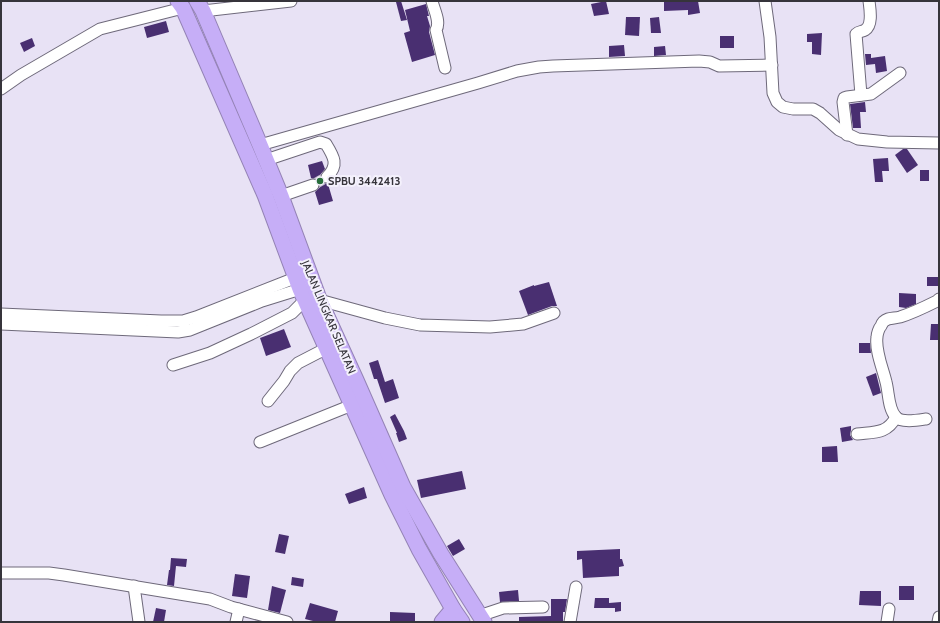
<svg xmlns="http://www.w3.org/2000/svg" width="940" height="623" viewBox="0 0 940 623" font-family="Cabin,sans-serif">
  <rect width="100%" height="100%" fill="#e8e2f5"/>
  <g fill="#492f71">
    <path d="M400,1H401L407,20L401,21L396,2Z"/>
    <path d="M606,1L609,14L594,16L591,4Z"/>
    <path d="M664,1H698L700,13L688,15V10L664,11Z"/>
    <path d="M426,4L429,16H427L430,26L429,32L435,55L412,62L404,33L410,31L405,10Z"/>
    <path d="M626,17H640L639,36L625,35Z"/>
    <path d="M659,17L661,33H651L650,18Z"/>
    <path d="M166,21L169,32L147,38L144,27Z"/>
    <path d="M822,33L821,55L812,54V42H807V34Z"/>
    <rect x="720" y="36" width="14" height="12"/>
    <path d="M32,38L35,46L24,52L20,43Z"/>
    <path d="M624,45L625,56L609,57V46Z"/>
    <path d="M665,46L666,55L654,56V47Z"/>
    <path d="M865,54H871V58L885,56L887,71L876,73L875,64L866,65Z"/>
    <path d="M865,102L866,112H860L861,128H853L850,104Z"/>
    <path d="M903,149H907L918,165L907,173L895,155Z"/>
    <path d="M888,158L889,171H882L883,182H875L873,159Z"/>
    <path d="M322,161L325,169L320,175V179L323,183L328,184L333,201L319,205L315,192L320,187V183L317,180L311,178L308,165Z"/>
    <rect x="920" y="170" width="9" height="11"/>
    <rect x="927" y="277" width="12" height="9"/>
    <path d="M549,282L557,306H552L528,315L519,291L534,285V286Z"/>
    <path d="M899,293L916,294V304L906,308L899,307Z"/>
    <path d="M931,324H939V340H930Z"/>
    <path d="M284,329L291,347L266,356L260,338Z"/>
    <path d="M859,343H870L871,353H859Z"/>
    <path d="M378,360L385,382L393,379L399,398L385,403L377,379H374L369,363Z"/>
    <path d="M876,373L881,393L873,396L866,377Z"/>
    <path d="M395,414L404,431L407,439L399,442L396,433H397L390,417Z"/>
    <path d="M851,426V430L850,435L853,440L842,442L840,428Z"/>
    <path d="M837,446L838,462H822V447Z"/>
    <path d="M462,471L466,489L421,498L417,480Z"/>
    <path d="M364,487L367,498L349,504L345,494Z"/>
    <path d="M279,534L289,536L285,554L275,552Z"/>
    <path d="M459,539L465,549L453,556L447,546Z"/>
    <path d="M620,549V559H622L624,566L619,567V576L583,578L582,559L577,560V551Z"/>
    <path d="M171,558L187,559L186,567L176,566L174,586L167,585L169,570H170Z"/>
    <path d="M235,574L250,576L247,598L232,596Z"/>
    <path d="M292,577L304,579L303,587L291,585Z"/>
    <path d="M272,586L286,590L280,613L268,610Z"/>
    <rect x="899" y="586" width="15" height="14"/>
    <path d="M518,590L519,601L500,602L499,592Z"/>
    <path d="M860,591H881V606L859,605Z"/>
    <path d="M595,598H609V603L621,602V611L615,612V608H594Z"/>
    <path d="M551,599H567L565,612H563V622H519V617L551,616Z"/>
    <path d="M310,603L338,611L335,622H317L305,619Z"/>
    <path d="M156,608L166,610L164,622H153Z"/>
    <path d="M390,612L415,613V622H390Z"/>
  </g>
  <g fill="none" stroke-linecap="round" stroke-linejoin="round">
    <path stroke="#c4bfd0" stroke-width="11" stroke-dasharray="11 5.5" stroke-linecap="butt" d="M313,185L327,177"/>
    <g stroke="#6e697a" stroke-width="13">
      <g id="minor">
        <path d="M432,1C434,10 441,22 436,30L445,68"/>
        <path d="M765,1L770,37L773,93L777,102L783,107L793,109H813L820,113L839,130L858,139L887,142L939,143"/>
        <path d="M203,11L291,1"/>
        <path d="M1,89L21,75L100,29L183,8"/>
        <path d="M861,95L856,34C859,31 862,32 865,30C873,25 870,9 869,1"/>
        <path d="M847,135L843,102L844,98L847,97L871,94L900,73"/>
        <path d="M260,145L478,83L517,71L539,67L553,66L699,61L710,62L719,66L772,65"/>
        <path d="M266,160L320,142L326,144C334,157 339,165 327,177"/>
        <path d="M281,196L313,185"/>
        <path d="M1,314L161,321H183L196,317L295,278L302,280"/>
        <path d="M1,324L178,332L190,330L262,301L307,287"/>
        <path d="M173,365L210,353L251,334L292,313L305,300L312,298L385,318L420,325L490,327L523,324L554,313"/>
        <path d="M268,401L284,381L290,371L298,363L327,348"/>
        <path d="M926,419C919,420 901,423 896,417C888,409 889,393 886,382C883,369 875,351 877,337C877,334 879,328 881,326C882,323 885,320 888,319C891,318 896,318 900,317C913,313 925,307 937,301L939,299"/>
        <path d="M857,434C875,432 887,434 896,417"/>
        <path d="M260,442L352,405"/>
        <path d="M1,573H49L64,575L210,599L231,607L287,622"/>
        <path d="M134,586L139,622"/>
        <path d="M479,616L503,608L543,607"/>
        <path d="M236,622L239,609"/>
        <path d="M570,622L576,587"/>
        <path d="M887,622L889,609"/>
        <path d="M938,622L939,617"/>
      </g>
    </g>
    <g stroke="#9483b5" stroke-width="17">
      <g id="highway">
        <path d="M178,1L183,8L265,195L300,289L392,495L419,549L453,609L462,622"/>
        <path d="M197,1L203,11L260,145L281,196L319,299L356,380L403,487L441,554L484,622"/>
        <path d="M442,622L453,609"/>
      </g>
    </g>
    <use href="#minor" stroke="#fff" stroke-width="11"/>
    <use href="#highway" stroke="#c6aef7" stroke-width="15"/>
  </g>
  <circle fill="#286e3b" stroke="#f4f1fc" stroke-width="1.5" cx="320" cy="181" r="4"/>
  <g text-anchor="middle" stroke-width="4" stroke-linejoin="round" paint-order="stroke">
    <g font-size="11" font-weight="bold" fill="#36343b" stroke="#f4f1fc" text-anchor="start">
      <text x="328" y="185">SPBU 3442413</text>
    </g>
    <g font-size="11" fill="#36343b" stroke="#f4f1fc">
      <text transform="translate(329 317) rotate(67)" y="4">JALAN LINGKAR SELATAN</text>
    </g>
  </g>
  <rect width="940" height="623" fill="none" stroke="#36343b" stroke-width="4"/>
</svg>
